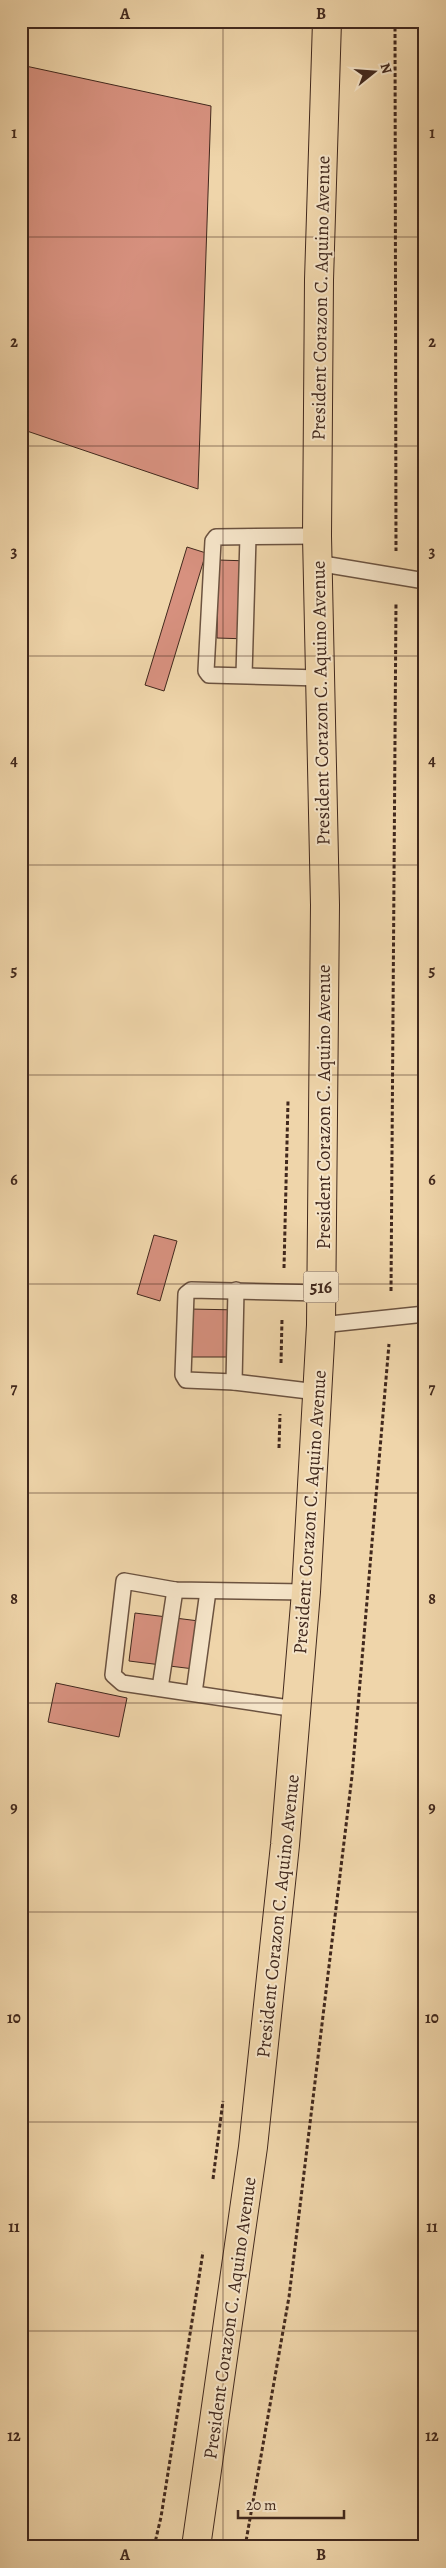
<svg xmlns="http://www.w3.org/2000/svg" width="446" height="2568" viewBox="0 0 446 2568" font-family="Alegreya,serif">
  <rect width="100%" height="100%" fill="#efd5aa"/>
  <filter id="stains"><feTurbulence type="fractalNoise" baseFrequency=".004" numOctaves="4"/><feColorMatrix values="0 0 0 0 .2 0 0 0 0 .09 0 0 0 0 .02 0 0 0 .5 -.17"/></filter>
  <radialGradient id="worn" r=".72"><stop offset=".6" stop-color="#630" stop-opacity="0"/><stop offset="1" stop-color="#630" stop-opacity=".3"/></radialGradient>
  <g fill="#d7917f" stroke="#41281d">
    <path d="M21,65L211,106L198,489L21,429Z"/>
    <path d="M187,547L206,553L164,691L145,685Z"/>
    <path d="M218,560L250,561L249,639L217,638Z"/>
    <path d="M154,1235L177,1241L160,1301L137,1294Z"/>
    <path d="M189,1309L240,1310L239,1357H189Z"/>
    <path d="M425,1464V1482L420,1481Z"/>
    <path d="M135,1613L207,1622L202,1670L129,1661Z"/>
    <path d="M56,1683L127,1698L119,1737L48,1722Z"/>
    <path d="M425,1791V1820L418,1818Z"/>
  </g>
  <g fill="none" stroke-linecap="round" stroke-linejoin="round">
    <g stroke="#6c5340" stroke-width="18">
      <g id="service">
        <path d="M317,536L216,537L213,541L206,671L209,675L320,678"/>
        <path d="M317,563L425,581"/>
        <path d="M244,675L248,537"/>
        <path d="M321,1325L425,1314"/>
        <path d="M234,1382L236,1290"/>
        <path d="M317,1392L234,1382L186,1380L183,1375L186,1294L191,1290L321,1293"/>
        <path d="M160,1688L175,1590"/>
        <path d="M194,1693L208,1591"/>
        <path d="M296,1709L122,1683L113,1675L124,1581L175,1590L306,1592"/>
      </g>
    </g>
    <g stroke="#41281d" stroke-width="30">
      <path id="trunk" d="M196,2547L253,2147L285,1845L306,1592L321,1325L325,905L317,536L319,280L327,21"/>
    </g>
    <g stroke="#41281d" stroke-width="3" stroke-dasharray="4 2.5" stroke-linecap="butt">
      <path d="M395,21L396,551"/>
      <path d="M284,1268L288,1101"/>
      <path d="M391,1291L396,602"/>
      <path d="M281,1363L282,1319"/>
      <path d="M279,1448L280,1414"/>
      <path d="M213,2179L223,2101"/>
      <path d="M154,2547L161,2517L203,2252"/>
      <path d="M245,2547L289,2297L352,1776L389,1344"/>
    </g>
    <use href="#service" stroke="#f5e4c8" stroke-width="15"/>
    <use href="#trunk" stroke="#efd5aa" stroke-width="28"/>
  </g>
  <path fill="none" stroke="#41281d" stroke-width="1" stroke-opacity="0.55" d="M223,21V2547M21,237H425M21,446H425M21,656H425M21,865H425M21,1075H425M21,1284H425M21,1493H425M21,1703H425M21,1912H425M21,2122H425M21,2331H425"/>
  <g text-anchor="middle" stroke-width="4" stroke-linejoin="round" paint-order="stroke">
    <rect fill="#f5e4c8" stroke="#776050" stroke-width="1" x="303.5" y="1271.5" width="35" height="31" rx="4"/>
    <g font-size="18" font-weight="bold" fill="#41281d">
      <text x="321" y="1293">516</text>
    </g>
    <g font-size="19" fill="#41281d" stroke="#f5e4c8">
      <text transform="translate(320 298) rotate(-89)" y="7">President Corazon C. Aquino Avenue</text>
      <text transform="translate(320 703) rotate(-91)" y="7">President Corazon C. Aquino Avenue</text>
      <text transform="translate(323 1107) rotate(-90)" y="7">President Corazon C. Aquino Avenue</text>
      <text transform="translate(309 1512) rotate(-86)" y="7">President Corazon C. Aquino Avenue</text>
      <text transform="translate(277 1916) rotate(-84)" y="7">President Corazon C. Aquino Avenue</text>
      <text transform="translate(229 2318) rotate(-82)" y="7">President Corazon C. Aquino Avenue</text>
    </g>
  </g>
  <rect width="446" height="2568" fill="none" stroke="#efd5aa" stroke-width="55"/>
  <g transform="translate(374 72) rotate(73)" stroke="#f5e4c8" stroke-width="4" paint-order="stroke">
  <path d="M0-4L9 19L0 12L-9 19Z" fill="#41281d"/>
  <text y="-8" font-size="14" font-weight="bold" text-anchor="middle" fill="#41281d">N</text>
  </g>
  <path d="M238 2510v8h106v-8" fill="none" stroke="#41281d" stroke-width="2.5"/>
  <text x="246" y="2510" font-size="15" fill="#41281d" stroke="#f5e4c8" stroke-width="4" paint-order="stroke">20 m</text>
  <rect x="28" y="28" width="390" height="2512" fill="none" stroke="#41281d" stroke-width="2"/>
  <g font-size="16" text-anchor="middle" font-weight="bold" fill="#41281d">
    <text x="125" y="19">A</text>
    <text x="321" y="19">B</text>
    <text x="14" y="138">1</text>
    <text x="432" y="138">1</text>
    <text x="14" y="347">2</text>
    <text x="432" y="347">2</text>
    <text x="14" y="557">3</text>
    <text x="432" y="557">3</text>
    <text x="14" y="766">4</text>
    <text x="432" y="766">4</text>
    <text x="14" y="976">5</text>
    <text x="432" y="976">5</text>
    <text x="14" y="1185">6</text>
    <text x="432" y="1185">6</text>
    <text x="14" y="1394">7</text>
    <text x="432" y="1394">7</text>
    <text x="14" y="1604">8</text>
    <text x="432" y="1604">8</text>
    <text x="14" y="1813">9</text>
    <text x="432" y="1813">9</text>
    <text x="14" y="2023">10</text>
    <text x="432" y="2023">10</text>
    <text x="14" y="2232">11</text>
    <text x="432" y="2232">11</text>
    <text x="14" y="2441">12</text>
    <text x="432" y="2441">12</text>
    <text x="125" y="2560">A</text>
    <text x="321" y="2560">B</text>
  </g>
  <rect width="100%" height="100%" filter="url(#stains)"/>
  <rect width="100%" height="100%" fill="url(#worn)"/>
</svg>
